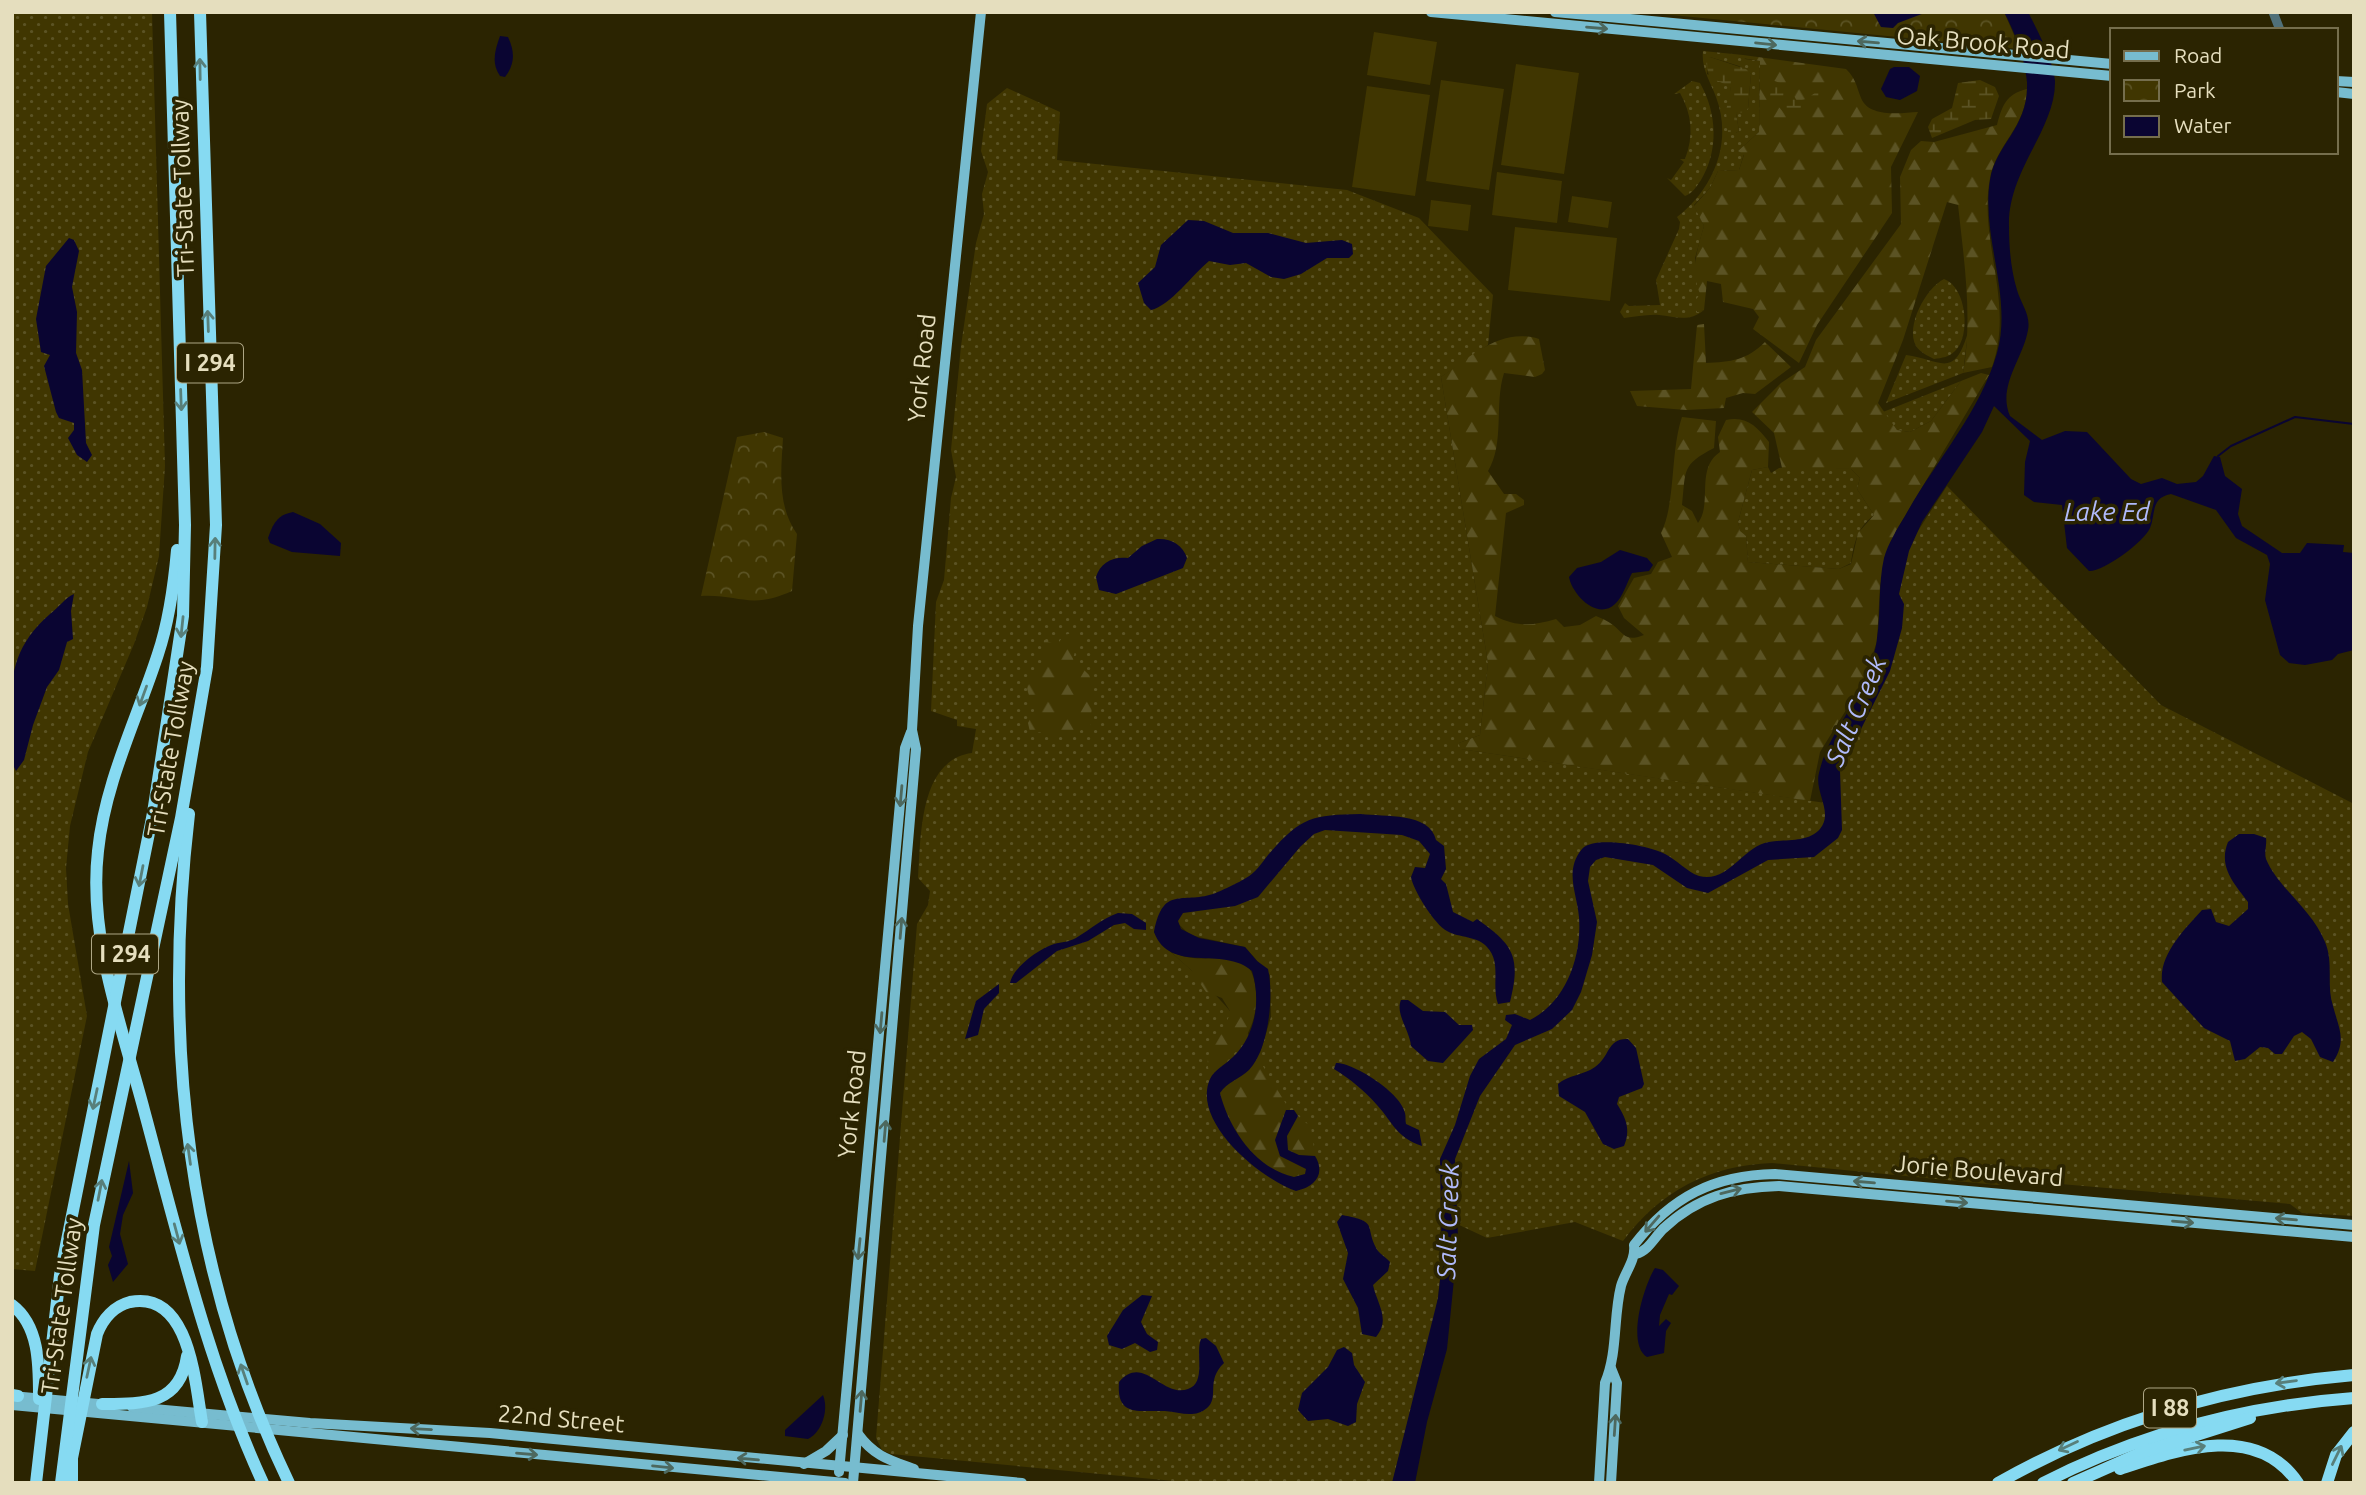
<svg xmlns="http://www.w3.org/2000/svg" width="2366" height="1495" viewBox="0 0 2366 1495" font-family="Ubuntu,sans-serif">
  <defs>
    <pattern id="grass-dots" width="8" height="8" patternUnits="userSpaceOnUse" patternTransform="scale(1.75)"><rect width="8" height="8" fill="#403601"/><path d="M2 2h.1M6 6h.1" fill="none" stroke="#5b5324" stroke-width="1.8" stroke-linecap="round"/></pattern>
    <pattern id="forest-firs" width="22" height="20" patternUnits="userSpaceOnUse" patternTransform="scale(1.75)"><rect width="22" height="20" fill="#403601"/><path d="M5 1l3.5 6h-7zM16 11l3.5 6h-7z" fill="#5b5324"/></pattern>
    <pattern id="wetland-marsh" width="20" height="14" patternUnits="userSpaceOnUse" patternTransform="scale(1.75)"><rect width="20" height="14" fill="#403601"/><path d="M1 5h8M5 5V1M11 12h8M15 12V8" fill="none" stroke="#5b5324"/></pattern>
    <pattern id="park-crowns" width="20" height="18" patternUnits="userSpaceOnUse" patternTransform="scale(1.75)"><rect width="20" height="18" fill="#403601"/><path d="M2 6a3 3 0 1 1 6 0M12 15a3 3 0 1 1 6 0" fill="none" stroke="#5b5324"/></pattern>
  </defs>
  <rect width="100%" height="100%" fill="#2b2401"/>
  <g fill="url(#grass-dots)" fill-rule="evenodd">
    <path d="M12,12H152L165,466L159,556L147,607L134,644L88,752L70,826L66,868L68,904L87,1016L35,1271L12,1269Z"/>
    <path d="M1703,51L1743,55L1745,59L1760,61L1759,132L1738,151L1744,154L1739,170L1718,171L1710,188L1694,205L1704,226L1695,258L1700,294L1697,312L1704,310C1690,322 1676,317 1659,315C1648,314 1635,317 1624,318L1620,312L1625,303L1629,306L1660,305L1656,280L1679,229L1680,222L1677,217C1714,188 1733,142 1716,97C1710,81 1701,68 1703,51ZM1710,57L1739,66L1751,74L1748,108L1736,113L1739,131L1736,133L1729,109L1731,86L1707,74Z"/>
    <path d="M1692,81L1700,83C1717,113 1719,150 1701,180C1696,187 1693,193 1685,196L1667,178L1671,180L1684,162L1680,159H1685C1694,136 1692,114 1680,93L1674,94Z"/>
    <path d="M1007,88L1060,112L1057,160L1347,190L1419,218L1493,295L1488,345L1441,377L1488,663L1480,735L1459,743L1461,749L1839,805L1835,768L1897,590L1907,548L1947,486L2161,705L2354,804V1216L2302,1213L2290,1204L2026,1181L1997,1185L1772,1163C1710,1165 1660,1191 1623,1241L1575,1222L1487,1238L1440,1216L1442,1263L1435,1320L1392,1483H1195L891,1454L882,1450L876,1438L917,924L928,905L930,891L918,878C921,836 919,760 972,753L976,729L957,726V720L931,711L936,602L944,580L951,498L956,477L951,450L961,346L976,243L984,214L982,194L988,172L981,151L987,104ZM1162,908L1190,935L1245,947L1270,975L1271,1017L1260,1053C1243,1022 1217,996 1192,971C1178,957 1164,949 1154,932Z"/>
    <path d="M1944,279C1967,287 1971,337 1955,351C1949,357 1942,358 1934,359C1928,356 1920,352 1916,346C1905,326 1926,288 1944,279Z"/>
    <path d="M1968,332L1963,373L1886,403L1906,355C1940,359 1954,381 1968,332Z"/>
    <path d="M1961,381L1931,421L1910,432L1897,430L1883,412Z"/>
    <path d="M1800,466L1851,469L1860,478L1857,489L1874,515C1857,528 1854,543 1851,563L1839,569L1748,562L1746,536L1740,532L1738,522L1752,470L1768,467L1771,473L1779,468Z"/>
  </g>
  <g fill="url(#forest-firs)">
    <path d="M1743,55L1846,69C1856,79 1856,85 1861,98C1869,118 1901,113 1918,112L1891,167L1892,213L1817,325L1799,363L1753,329L1759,317L1753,309L1723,302L1721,284L1707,281L1704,310L1698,312L1691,307L1700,294C1690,270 1697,250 1704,226L1694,206L1710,188L1718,171L1739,170L1744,155L1738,151L1759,132L1760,61L1742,58Z"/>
    <path d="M2027,89C2026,127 1996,145 1990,178C1978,241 2015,302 1992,367L1963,373C1973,318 1964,260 1958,205L1947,202L1903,340L1878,403L1897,430L1910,432L1931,421L1961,381L1981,373L1989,375L1896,531L1880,585L1877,641L1864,681L1820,752L1810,801L1460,749L1459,743L1480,735L1488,663L1441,377C1470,357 1501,327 1539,339L1545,370L1542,374L1535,377L1504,373C1494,404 1505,443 1488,471L1504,494H1516L1524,500V505L1506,513L1495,616C1516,627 1533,626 1556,619L1564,627L1580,625L1596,616C1601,618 1608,621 1613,625C1625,635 1626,642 1644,635L1624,618L1618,606L1634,578L1651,574L1658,562L1672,557L1661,533C1676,503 1670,453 1682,417L1716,421L1714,448C1681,465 1686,470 1682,505L1692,511L1698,523C1713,503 1695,469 1720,452L1718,437L1726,420C1747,416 1756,426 1769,442L1768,467L1752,470L1738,522L1740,531L1746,536L1748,562L1839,569L1851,564L1858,533L1874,515L1857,489L1860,478L1851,469L1782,468L1774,433L1752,412L1781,383L1805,367L1816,340L1901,224L1900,177L1911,150L1921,141L1934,142L1997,125C2002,106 2006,94 2027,89Z"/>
    <path d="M1704,324L1706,363C1731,362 1747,360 1765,342L1791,367L1755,394L1743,393L1726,398L1724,408L1686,410L1637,406L1630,391L1691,389L1697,325Z"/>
    <path d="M1073,633L1078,640L1073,659L1089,675L1094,687L1090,726L1072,734L1030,732L1028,723L1035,709C1027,689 1020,684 1042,671L1044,640L1057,645L1064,635Z"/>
    <path d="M1172,953C1179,954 1186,958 1193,958C1208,960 1226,955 1241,962C1250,966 1253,974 1255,984C1262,1023 1240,1052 1211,1076C1198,1050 1227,1033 1230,1011L1222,998L1206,992L1191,970Z"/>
    <path d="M1258,1058L1286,1104L1279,1131L1294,1164L1306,1169L1301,1176C1263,1183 1228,1124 1220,1093L1225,1084L1233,1082Z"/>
    <path d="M1298,1116L1311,1127L1315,1156L1300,1155L1288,1150L1287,1136Z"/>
  </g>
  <g fill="url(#wetland-marsh)">
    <path d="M1710,57L1746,69L1751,74L1748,108L1746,112L1736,113L1739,131L1736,133L1728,132L1726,111L1731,87L1709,77L1706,61Z"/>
    <path d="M1772,80L1797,89L1794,96L1797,101L1807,99L1821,88L1828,93L1827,97L1799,114L1786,115L1770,97Z"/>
    <path d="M1980,80L1995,87L1999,96L1991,119L1975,120L1932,138L1928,127L1932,119L1952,108L1958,83Z"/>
  </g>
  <g fill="url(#park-crowns)">
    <path d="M1641,12H2004L2020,49Z"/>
    <path d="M764,432L783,438C781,471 777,506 797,534L792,591C750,610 740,594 701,596L737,437Z"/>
  </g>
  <g fill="#403601">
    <path d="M1374,32L1437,42L1430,85L1367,75Z"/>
    <path d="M1516,64L1579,73L1564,174L1501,165Z"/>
    <path d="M1441,80L1504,89L1489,190L1426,181Z"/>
    <path d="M1367,86L1430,95L1415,196L1352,187Z"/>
    <path d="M1497,172L1562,181L1557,223L1492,215Z"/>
    <path d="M1572,196L1612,202L1608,228L1568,222Z"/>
    <path d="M1431,200L1471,205L1468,231L1428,226Z"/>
    <path d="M1515,227L1617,238L1610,301L1508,290Z"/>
  </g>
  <g fill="#0a0532">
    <path d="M1873,12H1927L1898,23L1893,28L1881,27Z"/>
    <path d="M2004,12H2028C2037,29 2054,63 2055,81C2056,129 2007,171 2009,227C2009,248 2011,270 2017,290C2021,304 2031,315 2028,330C2023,359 1997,386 2010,416L2042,440L2065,431L2087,432L2131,479L2141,484L2162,478L2177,484L2196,482L2203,476L2214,456L2220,457L2225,476L2242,489L2238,514L2242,526L2282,553H2300L2307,543L2344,545L2343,552L2354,553V650L2338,654L2332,660L2305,665L2289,663L2280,655L2265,600L2270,564L2267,555L2236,538L2216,510L2171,494C2150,498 2156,514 2150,528C2144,542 2103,572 2089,571L2067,548L2062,505L2034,502L2024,495L2025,462L2030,441L1994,406L1982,432L1922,522L1909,551L1899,594L1904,604L1902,628L1890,671L1840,771L1842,830L1838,838L1814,857L1768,860L1708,893L1687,888L1653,865L1605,857L1596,860L1590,867L1588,881L1597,922L1592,955L1581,992L1572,1010L1552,1029L1515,1045L1480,1096L1455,1159L1458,1239L1447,1349L1427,1422L1415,1483H1392L1438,1298L1442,1262L1440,1159L1455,1125L1470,1076L1479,1059L1506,1039L1512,1025L1505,1020L1506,1015L1515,1014L1530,1020C1566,1002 1582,957 1579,917C1577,893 1564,871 1582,849C1594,835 1651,846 1665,854C1677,860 1687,872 1699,876C1728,884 1743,846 1769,842C1785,839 1808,843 1820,829C1834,812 1814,792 1819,773C1827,737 1853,710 1866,677C1870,665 1876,651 1877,638C1881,612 1878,585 1884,558C1888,544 1897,529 1905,516C1934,463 1980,413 1997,353C2013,296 1981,238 1990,180C1996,143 2029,128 2027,82C2025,58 2015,33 2004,12Z"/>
    <path d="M500,36L508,37C515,52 515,64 505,77L500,76C491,63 495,50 500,36Z"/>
    <path d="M1894,67H1909L1920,76L1917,91L1900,100L1886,97L1881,89L1890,69Z"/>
    <path d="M1188,220L1204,221L1233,233H1268L1306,243L1342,240L1352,244L1353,254L1349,258H1327L1301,274L1284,279L1271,277L1246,263L1230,265L1209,261C1193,274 1170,306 1151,310L1144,303L1138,283L1155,267L1161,245Z"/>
    <path d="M69,238L74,240L79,251L72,287L77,312L76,353L82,370L86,443L92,455L87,462L77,455L68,438L74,430V423L59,418L56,412L44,366L50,355L41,352L36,319L46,266Z"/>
    <path d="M293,512L320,524L341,543L340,556L292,552L270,543L268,538C273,524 277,515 293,512Z"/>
    <path d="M1157,539C1171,538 1183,545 1187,558L1183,568L1116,594L1099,590L1096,577C1100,563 1113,556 1128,558L1142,546Z"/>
    <path d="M1620,550L1647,558L1653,565L1649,571L1632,573C1627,582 1623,597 1615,604C1597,621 1572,594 1569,577L1577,568L1601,562Z"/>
    <path d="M74,594L71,611L73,639L67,642L59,670L47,687L33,725L24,760L16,771L12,763C12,702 0,657 50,614C58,608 66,597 74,594Z"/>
    <path d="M1361,814C1384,817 1430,812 1436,840L1444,846L1446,869L1441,879L1446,884L1453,912L1473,922L1477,919C1514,945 1521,957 1510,1002L1498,1004C1491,984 1502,963 1487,947C1478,936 1459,938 1447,931C1435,925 1413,890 1411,877L1415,867L1425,868L1430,854L1419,841L1402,835L1325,830L1314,834L1300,847L1258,897L1235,906L1183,913L1178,921L1181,929L1199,938L1245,947L1257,961L1268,969C1274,995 1269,1049 1249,1070C1240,1079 1227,1082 1220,1093C1229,1129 1256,1169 1294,1177L1305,1174L1306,1169L1280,1156L1275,1140L1286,1110H1294L1298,1116L1287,1136L1288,1150L1299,1155L1315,1156C1326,1174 1315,1187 1296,1191C1261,1179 1191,1122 1210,1079C1214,1070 1226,1064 1233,1057C1256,1035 1261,1000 1252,971C1223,945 1170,975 1154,932C1163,885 1182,904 1213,894C1219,892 1240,882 1246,878C1255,873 1262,863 1268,855C1301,817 1311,815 1361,814Z"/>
    <path d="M2239,834H2254L2266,838C2267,845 2264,852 2266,859C2278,888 2312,909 2325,942C2334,963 2326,985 2333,1006C2339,1029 2347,1040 2333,1062L2320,1057L2311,1039L2302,1032L2294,1036L2282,1054H2275L2268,1048L2260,1047L2245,1059L2235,1061L2230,1041L2204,1028L2162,982C2159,954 2185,929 2202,910L2211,909L2216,922L2229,926L2248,909V902C2234,883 2218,867 2228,842Z"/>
    <path d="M1118,913L1132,914L1146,923V930L1134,929L1125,923L1114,925L1088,941L1057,951L1016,983H1010C1013,967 1039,949 1054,944C1062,942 1069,942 1076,938C1091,929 1101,919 1118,913Z"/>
    <path d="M999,984V993L984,1009L978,1035L965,1039L976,1001Z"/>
    <path d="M1401,1000H1408L1423,1011L1445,1012L1459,1025H1472L1473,1030L1443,1063L1428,1061L1411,1046C1410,1031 1395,1014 1401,1000Z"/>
    <path d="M1628,1039L1636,1048L1644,1084L1642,1088L1619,1097L1617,1104C1626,1118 1631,1130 1624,1146L1614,1149L1603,1144L1585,1112L1559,1096L1558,1084C1568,1075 1584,1075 1595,1067C1610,1057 1607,1038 1628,1039Z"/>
    <path d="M1336,1063C1355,1063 1402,1094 1405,1113C1406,1117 1405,1120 1406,1124L1419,1130L1422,1146C1396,1137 1394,1124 1377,1105C1364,1090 1350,1079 1334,1069Z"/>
    <path d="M129,1161L133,1193L123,1215L120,1234L128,1264L113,1282L108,1265L112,1256L109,1247Z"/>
    <path d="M1342,1215C1381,1222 1363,1226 1378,1251C1381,1255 1387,1258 1390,1262L1388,1271L1373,1285C1377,1304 1391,1319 1376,1337L1362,1334L1358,1308L1343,1279L1348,1253L1337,1222Z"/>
    <path d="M1655,1268L1663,1270L1679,1286L1672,1295L1669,1294L1660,1315L1659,1326L1666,1319L1671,1323L1666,1331L1664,1353L1647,1357C1626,1344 1644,1285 1655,1268Z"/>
    <path d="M1142,1295L1152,1296L1141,1322L1147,1334L1158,1342L1157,1350L1150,1352L1135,1343L1122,1349L1109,1345L1107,1336L1123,1310Z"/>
    <path d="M1206,1338L1216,1346L1224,1363C1205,1381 1220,1397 1207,1408C1194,1419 1180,1412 1165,1411C1140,1410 1116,1418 1119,1382C1143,1353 1162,1398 1188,1389C1207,1383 1195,1352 1201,1339Z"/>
    <path d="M1344,1347L1352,1353L1354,1365L1365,1382L1357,1404L1356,1422L1348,1426L1328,1419L1308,1421L1298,1410L1302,1393L1328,1367L1337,1350Z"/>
    <path d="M823,1395C829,1410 822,1432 808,1439L785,1436V1430Z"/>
  </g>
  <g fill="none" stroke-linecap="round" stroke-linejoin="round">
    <path stroke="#0a0532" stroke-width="2" d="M2218,456L2231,446L2295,417L2354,424"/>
    <path stroke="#507079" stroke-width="9" d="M2273,12L2280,30"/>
    <g stroke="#77bccf" stroke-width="10">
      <path d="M1431,12L2112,76"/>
      <path d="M1555,12L2112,64"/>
      <path d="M2336,81L2354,82"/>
      <path d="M2336,92L2354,94"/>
      <path d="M1636,1254C1648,1251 1654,1238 1663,1229C1697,1197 1734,1187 1779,1186L2354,1237"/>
      <path d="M1611,1368L1617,1383L1611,1483"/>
      <path d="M12,1396L109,1405"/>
      <path d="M12,1405L845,1483"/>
      <path d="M132,1407L310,1423L490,1433L1022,1483"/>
      <path d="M858,1434C874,1456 889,1460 914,1469"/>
      <path d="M804,1464L826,1451L843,1435"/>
      <path d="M839,1472L905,748L911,732"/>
      <path d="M853,1483L916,749L912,730L918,626L981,12"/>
      <path d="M1599,1483L1605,1383C1618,1352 1613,1318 1621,1286C1625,1272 1636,1260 1634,1245C1671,1197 1714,1175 1775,1174L2354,1225"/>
    </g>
    <g stroke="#86daf2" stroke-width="12">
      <path d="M177,550C174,585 169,621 158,654C137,719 105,782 98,851C88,938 122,1027 144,1110C178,1236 208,1364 263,1483"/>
      <path d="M189,814C162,1044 188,1273 289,1483"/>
      <path d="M12,1305C40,1326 39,1367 39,1399"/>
      <path d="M12,1395L18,1396"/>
      <path d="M102,1404C143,1404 180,1405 187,1356"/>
      <path d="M72,1458L97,1334C103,1319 114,1306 130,1302C190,1290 195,1383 202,1422"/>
      <path d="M2120,1469C2177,1450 2256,1421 2298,1483"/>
      <path d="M36,1483L60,1275L153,813L183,616L185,525L170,12"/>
      <path d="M61,1483L94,1225L181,818L207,667L216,525L200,12"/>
      <path d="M72,1483V1453"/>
      <path d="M1998,1483C2109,1420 2227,1386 2354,1375"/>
      <path d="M2043,1483C2141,1433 2245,1406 2354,1398"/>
      <path d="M2073,1483L2143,1452L2250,1418"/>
      <path d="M2327,1483L2336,1455L2354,1432"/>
    </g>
  </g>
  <defs><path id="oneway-shaft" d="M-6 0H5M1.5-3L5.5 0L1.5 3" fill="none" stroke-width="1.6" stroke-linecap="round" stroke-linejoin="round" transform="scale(1.75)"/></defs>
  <g stroke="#4d685e">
    <use href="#oneway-shaft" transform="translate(1597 28) rotate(5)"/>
    <use href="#oneway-shaft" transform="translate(1868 42) rotate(-175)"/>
    <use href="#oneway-shaft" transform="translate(1766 44) rotate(6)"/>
    <use href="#oneway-shaft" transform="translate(901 796) rotate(95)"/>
    <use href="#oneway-shaft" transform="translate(901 928) rotate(-85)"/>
    <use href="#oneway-shaft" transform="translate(881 1023) rotate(95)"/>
    <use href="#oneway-shaft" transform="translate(885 1131) rotate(-85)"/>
    <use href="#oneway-shaft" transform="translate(1864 1182) rotate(-175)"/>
    <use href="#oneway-shaft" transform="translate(1731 1191) rotate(-14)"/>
    <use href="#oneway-shaft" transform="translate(1957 1202) rotate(5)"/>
    <use href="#oneway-shaft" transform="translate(2286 1219) rotate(-175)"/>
    <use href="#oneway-shaft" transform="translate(2183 1222) rotate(5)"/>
    <use href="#oneway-shaft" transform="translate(1652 1224) rotate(131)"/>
    <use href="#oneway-shaft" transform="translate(859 1249) rotate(96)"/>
    <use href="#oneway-shaft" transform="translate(861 1401) rotate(-85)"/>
    <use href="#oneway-shaft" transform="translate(1615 1425) rotate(-86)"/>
    <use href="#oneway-shaft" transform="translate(421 1429) rotate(-177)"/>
    <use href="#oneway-shaft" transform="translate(527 1454) rotate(5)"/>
    <use href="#oneway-shaft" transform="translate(748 1459) rotate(-175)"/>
    <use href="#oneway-shaft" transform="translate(663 1467) rotate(6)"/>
  </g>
  <g stroke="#587f7a">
    <use href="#oneway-shaft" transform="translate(200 69) rotate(-91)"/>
    <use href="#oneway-shaft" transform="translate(208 321) rotate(-92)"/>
    <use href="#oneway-shaft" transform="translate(181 400) rotate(88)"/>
    <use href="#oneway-shaft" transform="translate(215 548) rotate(-89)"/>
    <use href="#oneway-shaft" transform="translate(182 627) rotate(96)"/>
    <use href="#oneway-shaft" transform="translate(143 696) rotate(110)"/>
    <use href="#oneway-shaft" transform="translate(141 876) rotate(101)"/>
    <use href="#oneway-shaft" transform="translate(95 1099) rotate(102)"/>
    <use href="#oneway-shaft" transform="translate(189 1154) rotate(-98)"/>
    <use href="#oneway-shaft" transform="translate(100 1190) rotate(-79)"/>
    <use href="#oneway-shaft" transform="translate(177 1234) rotate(75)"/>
    <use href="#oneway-shaft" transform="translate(89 1367) rotate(-78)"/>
    <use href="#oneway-shaft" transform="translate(244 1374) rotate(-109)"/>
    <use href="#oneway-shaft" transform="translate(2286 1382) rotate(172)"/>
    <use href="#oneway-shaft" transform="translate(2068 1446) rotate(155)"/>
    <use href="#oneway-shaft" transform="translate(2195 1448) rotate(-12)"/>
    <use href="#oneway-shaft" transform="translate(2337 1455) rotate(-64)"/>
  </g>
  <g text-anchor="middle" stroke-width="7" stroke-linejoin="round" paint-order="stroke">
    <g fill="#2b2401" stroke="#ada685" stroke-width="2">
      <rect x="177" y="343.5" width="66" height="39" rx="5"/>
      <rect x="92" y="934.5" width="66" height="39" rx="5"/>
      <rect x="2144" y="1388.5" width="52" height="39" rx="5"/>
    </g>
    <g font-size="23" font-weight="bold" fill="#e5debe">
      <text x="210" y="371">I 294</text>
      <text x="125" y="962">I 294</text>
      <text x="2170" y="1416">I 88</text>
    </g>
    <g font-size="24" fill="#e5debe" stroke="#2b2401">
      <text transform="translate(1983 43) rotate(5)" y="8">Oak Brook Road</text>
      <text transform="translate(183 188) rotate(-92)" y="8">Tri-State Tollway</text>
      <text transform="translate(922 368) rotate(-84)" y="8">York Road</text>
      <text transform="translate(171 749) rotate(-80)" y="8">Tri-State Tollway</text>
      <text transform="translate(852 1104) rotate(-84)" y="8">York Road</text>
      <text transform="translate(1979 1171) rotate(5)" y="8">Jorie Boulevard</text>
      <text transform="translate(62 1306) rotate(-82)" y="8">Tri-State Tollway</text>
      <text transform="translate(561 1419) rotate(5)" y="8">22nd Street</text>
    </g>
    <g font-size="26" font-style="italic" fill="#b0bafa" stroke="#2b2401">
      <text x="2107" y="521">Lake Ed</text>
      <text transform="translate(1856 711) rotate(-67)" y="9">Salt Creek</text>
      <text transform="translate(1448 1221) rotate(-88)" y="9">Salt Creek</text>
    </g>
  </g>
  <rect width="2366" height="1495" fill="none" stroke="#e5debe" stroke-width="28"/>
  <rect x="2110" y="28" width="228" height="126" fill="#2b2401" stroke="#756e4d" stroke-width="2"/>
  <rect x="2124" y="51" width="35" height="10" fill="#77bccf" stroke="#756e4d" stroke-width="2"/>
  <text x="2174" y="63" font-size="21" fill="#e5debe">Road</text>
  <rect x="2124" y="80" width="35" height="21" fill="url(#park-crowns)" stroke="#756e4d" stroke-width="2"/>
  <text x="2174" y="98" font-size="21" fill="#e5debe">Park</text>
  <rect x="2124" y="116" width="35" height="21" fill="#0a0532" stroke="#756e4d" stroke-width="2"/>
  <text x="2174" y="133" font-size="21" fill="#e5debe">Water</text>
</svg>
